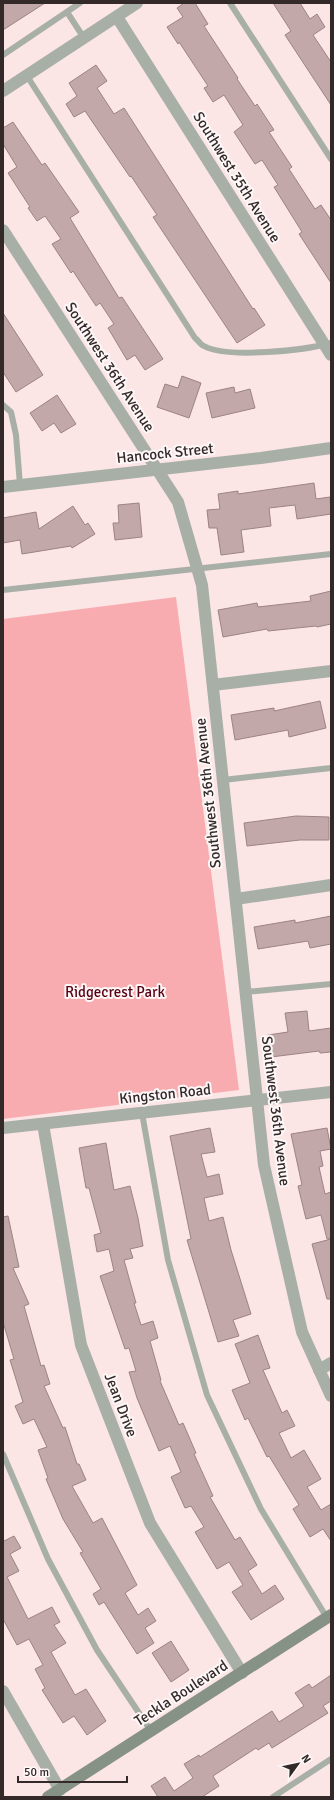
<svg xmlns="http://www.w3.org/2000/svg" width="334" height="1800" viewBox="0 0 334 1800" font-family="Signika,sans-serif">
  <rect width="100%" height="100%" fill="#fbe5e5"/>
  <path fill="#f9acaf" d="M176,597L239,1090L3,1119V619Z"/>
  <g fill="#c2a8a8" stroke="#9d8384">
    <path d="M3,3H45L3,30Z"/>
    <path d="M184,3H195L208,24L204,26L238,78L237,79L255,106L257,104L274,130L269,132L292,167L289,169L315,209L321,205L331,220V283L299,234L302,232L274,187L278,185L262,160L255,164L234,132L243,125L224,95L213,102L204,88L208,86L179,42L178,44L167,27L183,17L177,8Z"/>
    <path d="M273,3H300L310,19L317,14L325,27L313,35L331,62V105L285,35L291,31Z"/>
    <path d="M96,65L107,81L97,88L114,114L124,108L253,309L254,308L265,325L237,343L153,217L157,215L131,176L130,177L85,111L74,117L66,104L77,96L69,83Z"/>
    <path d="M13,122L42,165L45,163L79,212L70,218L119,298L122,297L163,359L145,370L135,355L127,360L108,328L114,324L100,303L96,306L73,271L71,273L52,244L61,239L45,216L37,221L28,208L30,207L8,173L17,167L3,144V128Z"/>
    <path d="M3,313L43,375L16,392L3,372Z"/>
    <path d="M182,376L201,383L189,418L157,407L165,384L178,388Z"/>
    <path d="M234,387L235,393L250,389L255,408L212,418L206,393Z"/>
    <path d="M57,395L76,424L61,433L54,423L42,431L30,413Z"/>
    <path d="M314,483L316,499L330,497L331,514L297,519L295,505L269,508L271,526L241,530L244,552L221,555L217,528H209L207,510L220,509L218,494L238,491V494Z"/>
    <path d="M139,503L142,537L115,540L113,523H119L118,505Z"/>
    <path d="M73,506L85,525L88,523L95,534L72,548L71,546L22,554L20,540L3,543V518L36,512L39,529Z"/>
    <path d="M331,591V624L317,627L316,626L268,631L267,629L223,637L218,610L257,603L258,607L311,601L310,596Z"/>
    <path d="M320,701L326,728L289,737L288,730L235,740L231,715L274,708V711Z"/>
    <path d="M296,816L329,817V840H300L247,846L244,823Z"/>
    <path d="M331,916V944L310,948L308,941L258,949L254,927L295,920V923Z"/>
    <path d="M307,1011L309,1031L331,1028V1052L320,1053L319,1051L271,1057L268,1035L288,1032L285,1013Z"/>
    <path d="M210,1128L215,1152L201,1154L207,1177L219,1174L223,1194L204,1198L209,1221L223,1217L231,1250L251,1314L233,1320L239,1336L218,1342L187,1240L191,1239L170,1136Z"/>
    <path d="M327,1128L331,1149L320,1151L323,1166L319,1167L325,1194L331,1192V1238L327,1239L321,1215L306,1219L298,1186L302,1185L291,1134Z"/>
    <path d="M106,1143L114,1190L130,1186L138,1218L143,1246L130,1249L133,1258L124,1260L136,1303H134L141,1325L153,1321L158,1338L150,1341L161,1380L160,1381L179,1425L183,1423L196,1453L194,1454L213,1496L210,1497L235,1540L240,1537L257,1565L248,1571L262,1594L275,1585L284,1599L251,1620L232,1592L243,1585L229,1562L217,1569L195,1532L204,1527L191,1506L185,1508L171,1477L181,1472L170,1446L159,1451L137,1398L129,1372L136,1371L129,1348L125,1349L100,1276L114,1271L109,1249L97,1252L94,1235L101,1233L89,1188H86L79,1148Z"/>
    <path d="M8,1216L19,1267L13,1268L29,1304L24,1306L41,1366L44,1365L50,1384L44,1386L63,1428L65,1427L77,1464H79L86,1480L72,1486L93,1523L102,1518L137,1585L125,1593L138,1615L148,1608L156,1621L145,1628L154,1643L137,1654L104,1602L99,1605L93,1594L101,1589L80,1553L83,1552L63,1519L46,1479L48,1478L38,1450L47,1447L34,1419L23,1424L15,1406L23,1402L10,1360L14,1359L3,1322V1217Z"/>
    <path d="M331,1239V1299H327L312,1244Z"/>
    <path d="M258,1335L270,1368L263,1370L282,1413L287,1410L295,1426L279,1433L291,1458L304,1450L321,1479L307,1487L321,1510L331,1504V1541L323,1529L310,1537L293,1509L299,1505L269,1456L267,1457L248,1418L245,1420L232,1390L250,1383L235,1344Z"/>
    <path d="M14,1536L21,1548L10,1554L19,1571L7,1577L28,1619L52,1607L60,1622L54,1625L66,1643L51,1652L75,1695L86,1689L106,1721L87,1735L74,1716L63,1723L42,1690L45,1688L35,1669L43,1665L29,1639L17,1645L3,1619V1540L4,1541Z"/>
    <path d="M171,1641L189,1670L171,1682L152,1653Z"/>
    <path d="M331,1675V1701L323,1706L328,1713L272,1748L269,1743L258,1750L256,1748L213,1776L219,1786L202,1797H158L151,1786L165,1777L174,1791L193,1778L184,1764L199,1755L200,1757L272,1711L279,1722L304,1706L295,1693L309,1684L312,1688Z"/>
  </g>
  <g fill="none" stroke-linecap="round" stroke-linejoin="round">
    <g stroke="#a8afa7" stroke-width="6">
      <path d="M230,3L331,159"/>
      <path d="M67,12L84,38"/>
      <path d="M3,55L80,3"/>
      <path d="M27,76L195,338C198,340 201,345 204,346C227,359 306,350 331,343"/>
      <path d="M3,405L11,412L16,435L20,485"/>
      <path d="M3,590L331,554"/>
      <path d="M223,780L331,768"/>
      <path d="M245,992L331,984"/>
      <path d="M142,1113L168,1260L207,1395L261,1509L327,1618"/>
      <path d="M3,1454L48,1559L97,1650L151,1731"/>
      <path d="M273,1797L331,1759"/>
    </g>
    <g stroke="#a8afa7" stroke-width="12">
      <path d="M117,17L331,355"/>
      <path d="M3,230L178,502L202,585L264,1165L302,1332L331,1396"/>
      <path d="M213,685L331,671"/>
      <path d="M236,899L331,885"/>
      <path d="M43,1124L81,1345L150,1523L242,1673"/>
      <path d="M319,1370L331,1363"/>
      <path d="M3,1691L60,1790"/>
    </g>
    <g stroke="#a8afa7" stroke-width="12">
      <path d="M3,91L137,3"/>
      <path d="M3,487L261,458L331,448"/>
      <path d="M3,1128L331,1092"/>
    </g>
    <path stroke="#879287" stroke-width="12" d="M48,1797L331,1615"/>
  </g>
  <g text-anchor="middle" stroke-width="4" stroke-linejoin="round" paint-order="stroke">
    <g font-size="15" fill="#332929" stroke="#fdf7f7">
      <text transform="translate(237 177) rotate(58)" y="5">Southwest 35th Avenue</text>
      <text transform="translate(110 367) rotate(57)" y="5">Southwest 36th Avenue</text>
      <text transform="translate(165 453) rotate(-6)" y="5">Hancock Street</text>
      <text transform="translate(208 793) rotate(-96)" y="5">Southwest 36th Avenue</text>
      <text transform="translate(165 1094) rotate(-6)" y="5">Kingston Road</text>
      <text transform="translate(276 1111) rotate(83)" y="5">Southwest 36th Avenue</text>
      <text transform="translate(121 1405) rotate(69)" y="5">Jean Drive</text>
      <text transform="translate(181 1693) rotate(-33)" y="5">Teckla Boulevard</text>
    </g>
    <g font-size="15" fill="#580015" stroke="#fdf7f7">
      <text x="115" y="997">Ridgecrest Park</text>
    </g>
  </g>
  <rect width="334" height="1800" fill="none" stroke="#332929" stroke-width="8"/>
  <g transform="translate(298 1764) rotate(57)" stroke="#fdf7f7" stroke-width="3" paint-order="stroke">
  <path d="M0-3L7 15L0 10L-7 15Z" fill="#332929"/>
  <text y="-6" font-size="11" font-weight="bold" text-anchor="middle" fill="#332929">N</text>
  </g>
  <path d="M18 1776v6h109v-6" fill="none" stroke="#332929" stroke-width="2"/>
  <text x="24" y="1776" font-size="12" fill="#332929" stroke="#fdf7f7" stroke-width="3" paint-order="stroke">50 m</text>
</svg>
